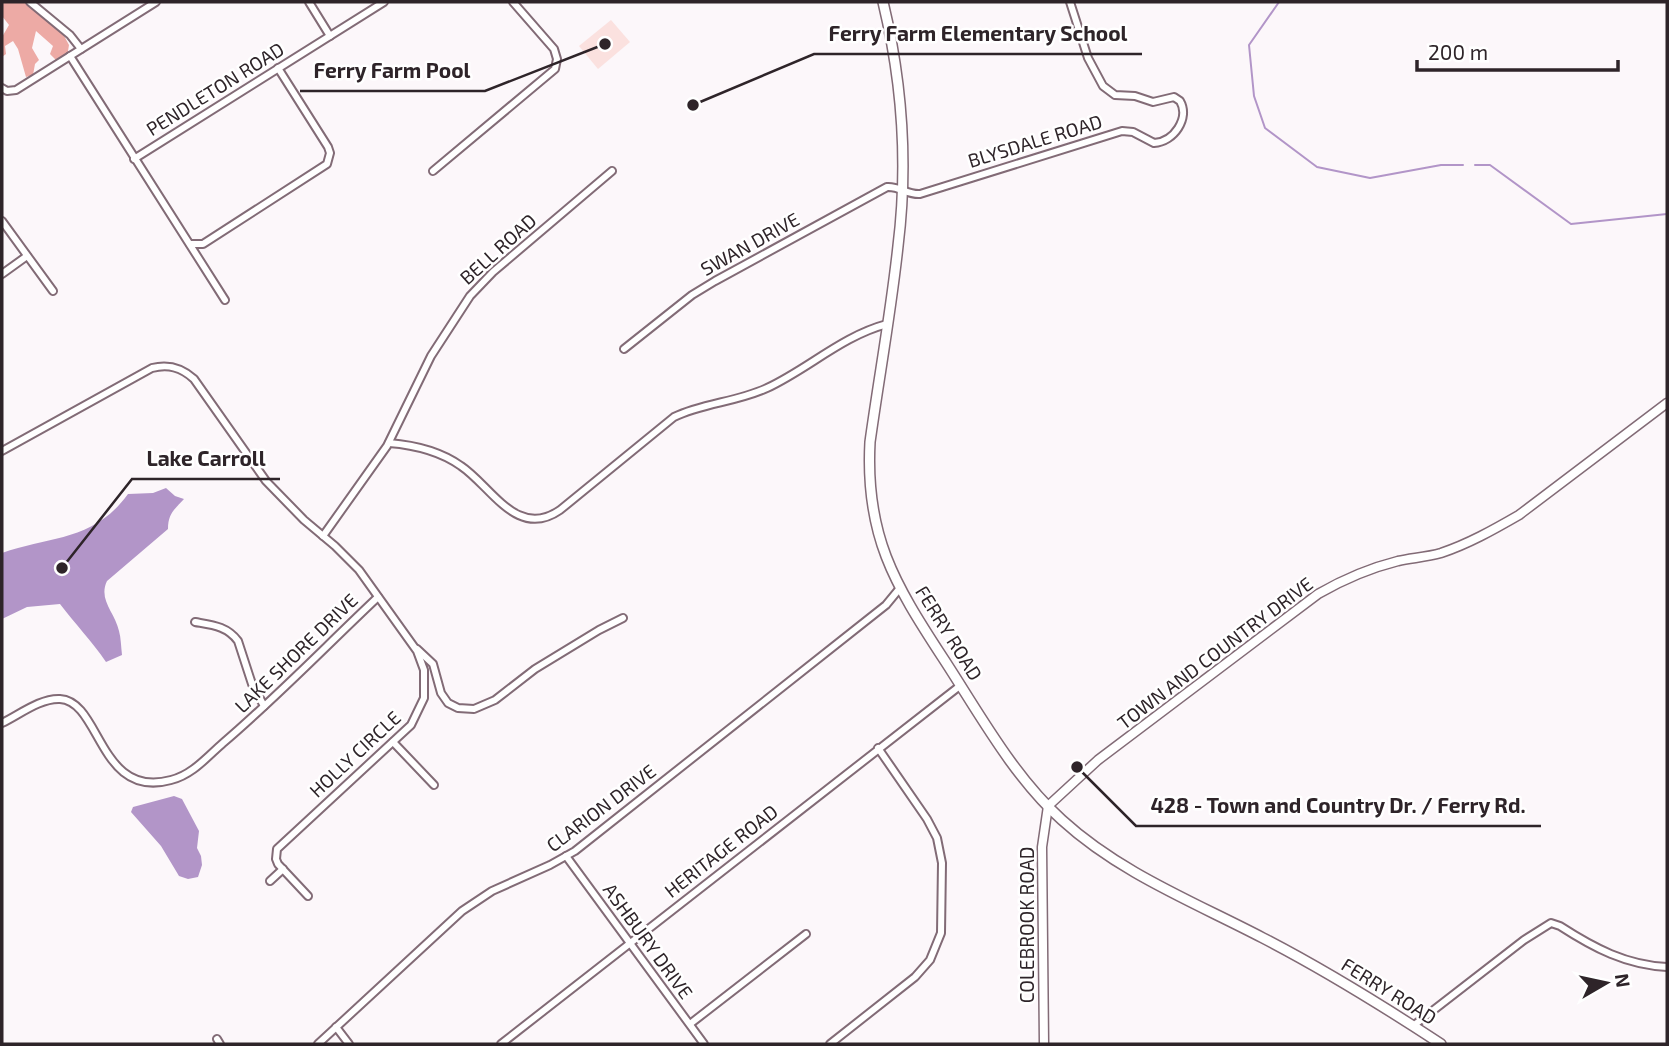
<svg xmlns="http://www.w3.org/2000/svg" width="1669" height="1046" viewBox="0 0 1669 1046" font-family="'Exo 2',sans-serif">
  <rect width="100%" height="100%" fill="#fcf7fa"/>
  <path fill="#fbe1df" d="M611,20L630,42L598,69L579,46Z"/>
  <path fill="#edaaa5" d="M2,2H28L62,32L69,45L67,57L57,61L50,54L53,46L36,31L32,48L39,60L35,64L33,75L26,77L18,49L13,41L5,46L6,54L2,57V37L9,25L2,16Z"/>
  <g fill="#b295c8">
    <path d="M166,488L175,496L184,499C175,509 168,513 168,529L107,581C98,600 115,612 119,631C121,638 121,647 122,655L106,662C92,641 75,624 60,604L27,607L2,619V553C51,536 94,541 128,494L153,493Z"/>
    <path d="M174,796L182,799L199,831L197,848L201,856L202,865L198,877L188,879L179,876L161,846L131,812L133,807Z"/>
  </g>
  <g fill="none" stroke-linecap="round" stroke-linejoin="round">
    <g stroke="#b295c8" stroke-width="2">
      <path d="M1279,2L1249,45L1254,96L1265,128L1317,167L1370,178L1441,165H1463"/>
      <path d="M1475,165H1490L1571,224L1667,214"/>
    </g>
    <g stroke="#826b76" stroke-width="10">
      <g id="minor">
        <path d="M30,2L70,35L81,49"/>
        <path d="M309,2L330,36"/>
        <path d="M70,56L225,300"/>
        <path d="M2,88L7,91L16,90L156,2"/>
        <path d="M134,159L384,2"/>
        <path d="M433,171L555,69L557,59L554,49L513,2"/>
        <path d="M2,221L53,291"/>
        <path d="M190,244H203L327,164L330,153L328,147L278,68"/>
        <path d="M2,274L27,256"/>
        <path d="M624,349L692,295L715,281L887,187C899,186 908,195 920,194L1122,131L1133,132L1154,143C1174,142 1190,118 1180,101L1174,97L1153,102L1135,96L1115,95L1103,86L1088,58L1070,2"/>
        <path d="M389,443C414,445 440,451 461,466C491,486 517,540 560,510L674,417C703,403 737,402 767,388C808,369 842,336 887,324"/>
        <path d="M2,451L152,368C168,364 181,367 194,379L266,481L304,520L335,546L359,570L417,651L424,670V698L411,725L277,849L276,859L278,864L308,896"/>
        <path d="M323,536L387,446L431,356L470,296L493,272L612,171"/>
        <path d="M195,622C212,625 227,626 238,641L252,684L264,706"/>
        <path d="M417,649L433,664L441,693L448,703L458,708L474,709L495,700L535,669L599,630L623,618"/>
        <path d="M2,723C19,715 40,698 60,699C101,701 99,800 171,780C192,775 207,757 223,743C277,697 326,646 378,597"/>
        <path d="M393,742L434,785"/>
        <path d="M566,856L704,1044"/>
        <path d="M270,881L283,869"/>
        <path d="M690,1024L806,934"/>
        <path d="M1413,1026L1524,940L1551,923L1560,926C1594,948 1626,965 1667,967"/>
        <path d="M336,1027L349,1044"/>
        <path d="M217,1039L220,1044"/>
        <path d="M318,1044L462,911L492,891L550,865L575,851L886,605L900,588"/>
        <path d="M501,1044L961,685"/>
        <path d="M830,1044L915,977L930,960L941,933L942,863L937,838L927,819L878,748"/>
      </g>
    </g>
    <g stroke="#826b76" stroke-width="11">
      <path id="tertiary" d="M1044,1044L1042,847L1048,806L1098,760L1318,594C1344,579 1370,568 1398,561C1412,558 1427,557 1441,553C1468,544 1493,530 1519,515L1667,403"/>
    </g>
    <g stroke="#826b76" stroke-width="12">
      <path id="secondary" d="M883,2C902,81 908,165 898,246C891,312 879,377 870,442C865,535 894,583 943,658C979,713 1013,776 1062,820C1120,873 1194,902 1263,938C1325,970 1383,1006 1441,1044"/>
    </g>
    <use href="#minor" stroke="#fff" stroke-width="6"/>
    <use href="#tertiary" stroke="#fff" stroke-width="8"/>
    <use href="#secondary" stroke="#fff" stroke-width="9"/>
  </g>
  <g text-anchor="middle" stroke-width="5" stroke-linejoin="round" paint-order="stroke">
    <g font-size="19" fill="#2e2429" stroke="#fff">
      <text transform="translate(215 89) rotate(-32)" y="7">PENDLETON ROAD</text>
      <text transform="translate(1035 141) rotate(-17)" y="7">BLYSDALE ROAD</text>
      <text transform="translate(750 244) rotate(-29)" y="7">SWAN DRIVE</text>
      <text transform="translate(498 249) rotate(-42)" y="7">BELL ROAD</text>
      <text transform="translate(949 633) rotate(58)" y="7">FERRY ROAD</text>
      <text transform="translate(296 653) rotate(-44)" y="7">LAKE SHORE DRIVE</text>
      <text transform="translate(1215 653) rotate(-37)" y="7">TOWN AND COUNTRY DRIVE</text>
      <text transform="translate(355 754) rotate(-43)" y="7">HOLLY CIRCLE</text>
      <text transform="translate(601 808) rotate(-37)" y="7">CLARION DRIVE</text>
      <text transform="translate(721 851) rotate(-38)" y="7">HERITAGE ROAD</text>
      <text transform="translate(1027 925) rotate(-90)" y="7">COLEBROOK ROAD</text>
      <text transform="translate(648 941) rotate(54)" y="7">ASHBURY DRIVE</text>
      <text transform="translate(1389 991) rotate(32)" y="7">FERRY ROAD</text>
    </g>
  </g>
  <path fill="none" stroke="#2e2429" stroke-width="2.5" d="M693 105L814 54H1142M605 44L485 91H300M62 568L132 479H280M1077 767L1136 826H1541"/>
  <g fill="#2e2429" stroke="#fff" stroke-width="2.5">
    <circle cx="693" cy="105" r="7"/>
    <circle cx="605" cy="44" r="7"/>
    <circle cx="62" cy="568" r="7"/>
    <circle cx="1077" cy="767" r="7"/>
  </g>
  <g font-size="21" text-anchor="middle" font-weight="bold" fill="#2e2429" stroke="#fff" stroke-width="5" stroke-linejoin="round" paint-order="stroke">
    <text x="978" y="41">Ferry Farm Elementary School</text>
    <text x="392" y="78">Ferry Farm Pool</text>
    <text x="206" y="466">Lake Carroll</text>
    <text x="1338" y="813">428 - Town and Country Dr. / Ferry Rd.</text>
  </g>
  <rect width="1669" height="1046" fill="none" stroke="#2e2429" stroke-width="7"/>
  <g transform="translate(1606 983) rotate(81)" stroke="#ffffff" stroke-width="5" paint-order="stroke">
  <path d="M0-5L12 26L0 18L-12 26Z" fill="#2e2429"/>
  <text y="-10" font-size="19" font-weight="bold" text-anchor="middle" fill="#2e2429">N</text>
  </g>
  <path d="M1417 60v10h201v-10" fill="none" stroke="#2e2429" stroke-width="3.5"/>
  <text x="1428" y="60" font-size="21" fill="#2e2429" stroke="#ffffff" stroke-width="5" paint-order="stroke">200 m</text>
</svg>
